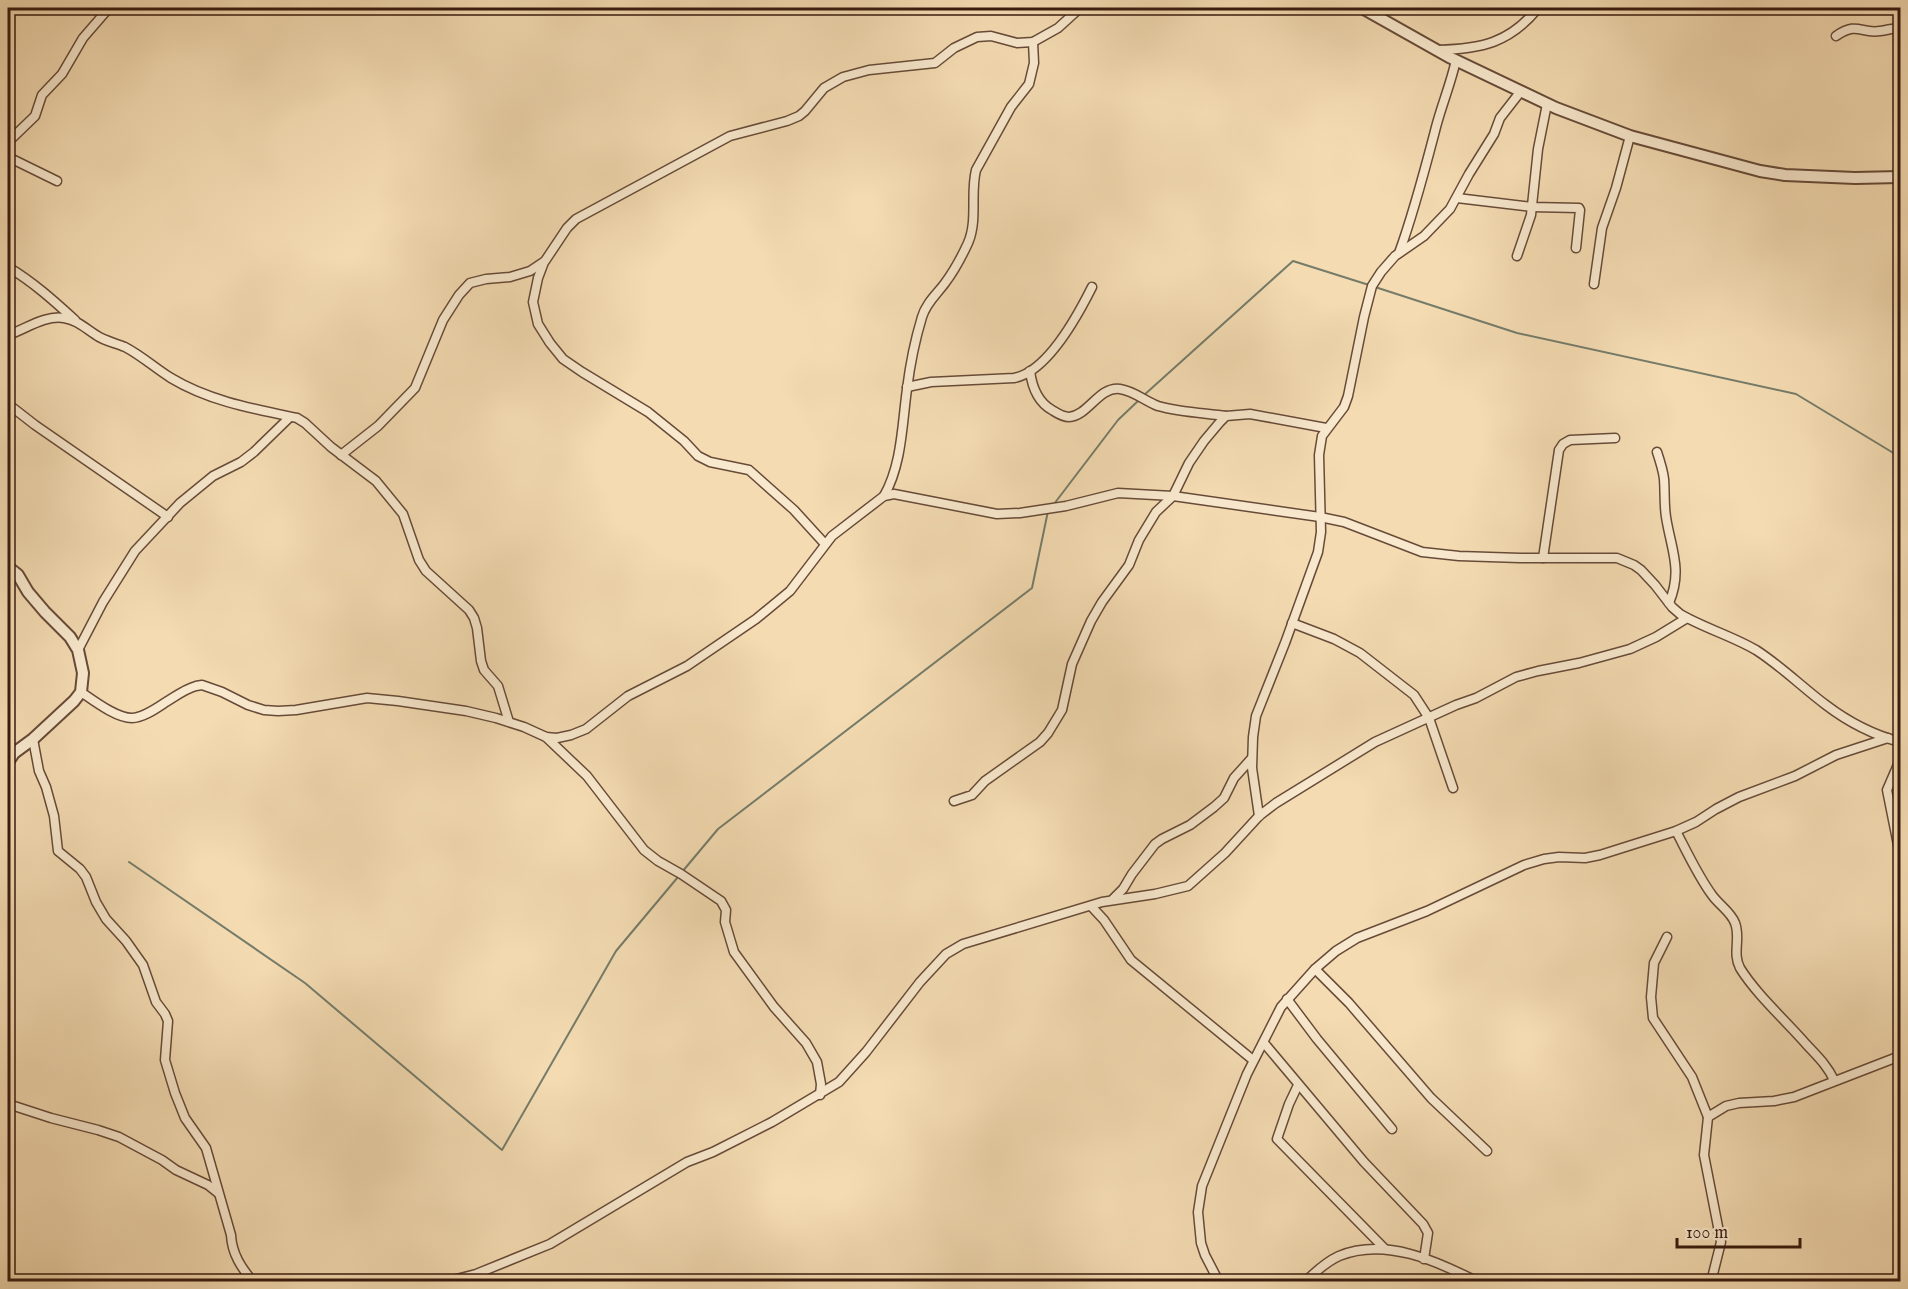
<svg xmlns="http://www.w3.org/2000/svg" width="1908" height="1289" viewBox="0 0 1908 1289" font-family="'IM FELL English',serif">
  <rect width="100%" height="100%" fill="#f4dbb2"/>
  <filter id="stains"><feTurbulence type="fractalNoise" baseFrequency=".00333" numOctaves="4"/><feColorMatrix values="0 0 0 0 .2 0 0 0 0 .09 0 0 0 0 .02 0 0 0 .5 -.17"/></filter>
  <radialGradient id="worn" r=".72"><stop offset=".6" stop-color="#630" stop-opacity="0"/><stop offset="1" stop-color="#630" stop-opacity=".3"/></radialGradient>
  <g fill="none" stroke-linecap="round" stroke-linejoin="round">
    <g stroke="#757c6a" stroke-width="2">
      <path d="M1375,287L1517,333L1796,394L1900,457"/>
      <path d="M1143,396L1293,261L1369,285"/>
      <path d="M1054,504L1118,420L1139,400"/>
      <path d="M129,862L305,983L502,1150L616,951L678,877"/>
      <path d="M682,872L718,829L1032,588L1048,511"/>
    </g>
    <g stroke="#674b38" stroke-width="11">
      <g id="minor">
        <path d="M1836,36C1858,21 1860,34 1880,31C1888,30 1893,28 1900,28"/>
        <path d="M1438,50C1481,49 1510,43 1538,8"/>
        <path d="M8,142L35,116L42,95L62,74L83,38L109,8"/>
        <path d="M8,157L57,181"/>
        <path d="M1457,198L1532,207L1579,208L1580,210L1576,248"/>
        <path d="M1399,253C1414,212 1425,169 1436,127C1442,104 1451,83 1456,60"/>
        <path d="M1517,256L1531,215L1538,149L1547,104"/>
        <path d="M544,262L538,278L533,302L538,324L550,343L563,359L582,372L648,412L684,441L698,456L710,462L749,470L794,510L825,544"/>
        <path d="M8,267C33,282 53,300 75,320"/>
        <path d="M1594,284L1602,228L1616,188L1630,136"/>
        <path d="M8,335C26,329 44,315 64,318C77,320 85,328 96,335C104,341 116,343 125,347C142,356 155,368 171,378C209,401 254,409 297,418L305,423L331,447L376,481L403,514L419,560L426,571L469,610L474,618L477,628L481,661L484,670L498,686L509,722"/>
        <path d="M1030,371C1032,387 1038,402 1052,410C1057,413 1062,417 1069,417C1088,416 1099,386 1120,389C1134,391 1145,401 1158,406C1179,412 1203,413 1226,416"/>
        <path d="M907,387L931,382L1014,378C1047,372 1078,315 1092,287"/>
        <path d="M8,404L35,425L168,517"/>
        <path d="M1657,452C1660,461 1663,470 1664,479C1665,492 1664,504 1666,517C1671,549 1683,570 1669,603"/>
        <path d="M341,455L378,426L415,388L443,320L459,295L470,283L486,279L510,277L530,271L545,261L567,228L576,219L730,136L787,121L799,116L805,111L824,88L843,77L869,70L935,63L954,48L977,37L991,36L1017,43L1033,42L1058,28L1080,8"/>
        <path d="M884,496C902,464 902,425 907,389C910,365 915,340 922,317C926,303 937,294 945,283C954,271 962,256 968,243C978,220 970,194 976,170L1011,107L1029,84L1034,63L1033,42"/>
        <path d="M1543,558L1559,450L1563,444L1570,440L1615,438"/>
        <path d="M1292,623L1334,639L1360,653L1414,695L1429,718L1453,788"/>
        <path d="M78,650L103,602L135,551L180,503L213,476L241,462L254,452L290,417"/>
        <path d="M81,692C93,700 116,718 132,718C143,718 157,708 166,702C176,696 185,689 196,686L202,685L222,692L248,705L264,710L278,711L296,710L367,698L398,701L466,711L496,718L524,727L546,737L557,738L571,735L586,729L628,696L687,666L756,619L790,591L832,536L884,496L894,494L997,514L1020,513L1066,506L1118,493L1173,496L1320,517L1344,522L1422,552L1459,556L1520,558H1617L1634,565L1641,570L1655,585L1672,607L1680,614C1704,628 1732,636 1756,650C1781,666 1802,687 1826,705C1847,721 1874,735 1900,742"/>
        <path d="M546,737L587,776L644,850L658,861L681,874L721,901L726,910L725,922L734,952L774,1007L806,1043L817,1062L821,1084L820,1095"/>
        <path d="M33,739L39,771L46,787L54,816L58,851L80,869L86,877L96,902L106,919L126,941L143,965L156,1002L165,1014L168,1021L165,1060L175,1093L185,1118L206,1148L231,1235C232,1254 241,1267 253,1282"/>
        <path d="M1900,760L1887,790L1900,855"/>
        <path d="M954,801L972,795L985,781L1040,742L1048,733L1062,710L1072,664L1091,621L1102,602L1129,565L1139,540L1156,512L1173,496L1189,463L1204,441L1220,422L1226,416L1250,414L1326,428"/>
        <path d="M1259,816L1252,768L1253,737L1256,716L1285,643L1318,552L1321,532L1319,455L1322,436L1344,407L1348,396L1364,317L1372,286L1381,272L1395,256L1424,236L1450,209L1469,174L1494,134L1500,118L1521,91"/>
        <path d="M1676,831C1687,852 1698,876 1712,895C1719,905 1731,912 1735,923C1741,938 1732,953 1740,968C1756,994 1786,1021 1806,1044C1817,1056 1827,1065 1834,1080"/>
        <path d="M1113,899L1123,889L1132,874L1155,844L1162,839L1190,825L1214,807L1224,798L1234,778L1252,758"/>
        <path d="M1091,906L1104,920L1131,960L1253,1060"/>
        <path d="M1667,937L1654,963L1651,997L1653,1018L1692,1077L1708,1117"/>
        <path d="M1315,969L1349,1003L1431,1098L1487,1151"/>
        <path d="M1287,999L1317,1039L1392,1129"/>
        <path d="M1264,1043L1364,1162L1423,1224L1428,1233L1424,1259"/>
        <path d="M1298,1085L1289,1104L1277,1139L1385,1249"/>
        <path d="M8,1104L51,1118L98,1130L119,1137L162,1160L176,1170L208,1185L218,1193"/>
        <path d="M445,1282L476,1274L550,1244L687,1162L713,1152L772,1122L839,1082L866,1052L920,982L946,954L963,944L1102,902L1155,894L1188,886L1225,853L1259,816L1276,803L1375,742L1456,705L1476,698L1516,677L1538,671L1579,663L1630,649L1656,637L1687,618"/>
        <path d="M1219,1282L1205,1255L1201,1243L1198,1212L1202,1186L1247,1074L1281,1007L1315,969L1336,951L1357,938L1427,911L1524,865L1544,859L1559,857L1585,858L1600,855L1676,831L1696,822L1716,809L1739,797L1795,776L1836,755L1888,738"/>
        <path d="M1305,1282C1315,1272 1326,1262 1339,1256C1385,1237 1437,1261 1478,1282"/>
        <path d="M1711,1282L1721,1242L1704,1155L1708,1117L1726,1106L1739,1103L1774,1101L1794,1097L1900,1056"/>
      </g>
    </g>
    <g stroke="#674b38" stroke-width="14">
      <g id="tertiary">
        <path d="M1362,8L1449,57L1556,108L1630,136L1760,171L1785,175L1855,178L1900,177"/>
        <path d="M8,567L18,575L28,592L45,612L70,637L78,650L83,673L81,692L74,701L33,739L14,753L8,762"/>
      </g>
    </g>
    <use href="#minor" stroke="#f8e8cd" stroke-width="8"/>
    <use href="#tertiary" stroke="#f8e8cd" stroke-width="10"/>
  </g>
  <rect width="1908" height="1289" fill="none" stroke="#f4dbb2" stroke-width="30"/>
  <rect x="9" y="9" width="1890" height="1271" fill="none" stroke="#381b0f" stroke-width="3"/>
  <rect x="15" y="15" width="1878" height="1259" fill="none" stroke="#381b0f" stroke-width="1.5"/>
  <path d="M1677 1238v9h123v-9" fill="none" stroke="#381b0f" stroke-width="3"/>
  <text x="1686" y="1238" font-size="18" fill="#381b0f" stroke="#f8e8cd" stroke-width="4.5" paint-order="stroke">100 m</text>
  <rect width="100%" height="100%" filter="url(#stains)"/>
  <rect width="100%" height="100%" fill="url(#worn)"/>
</svg>
